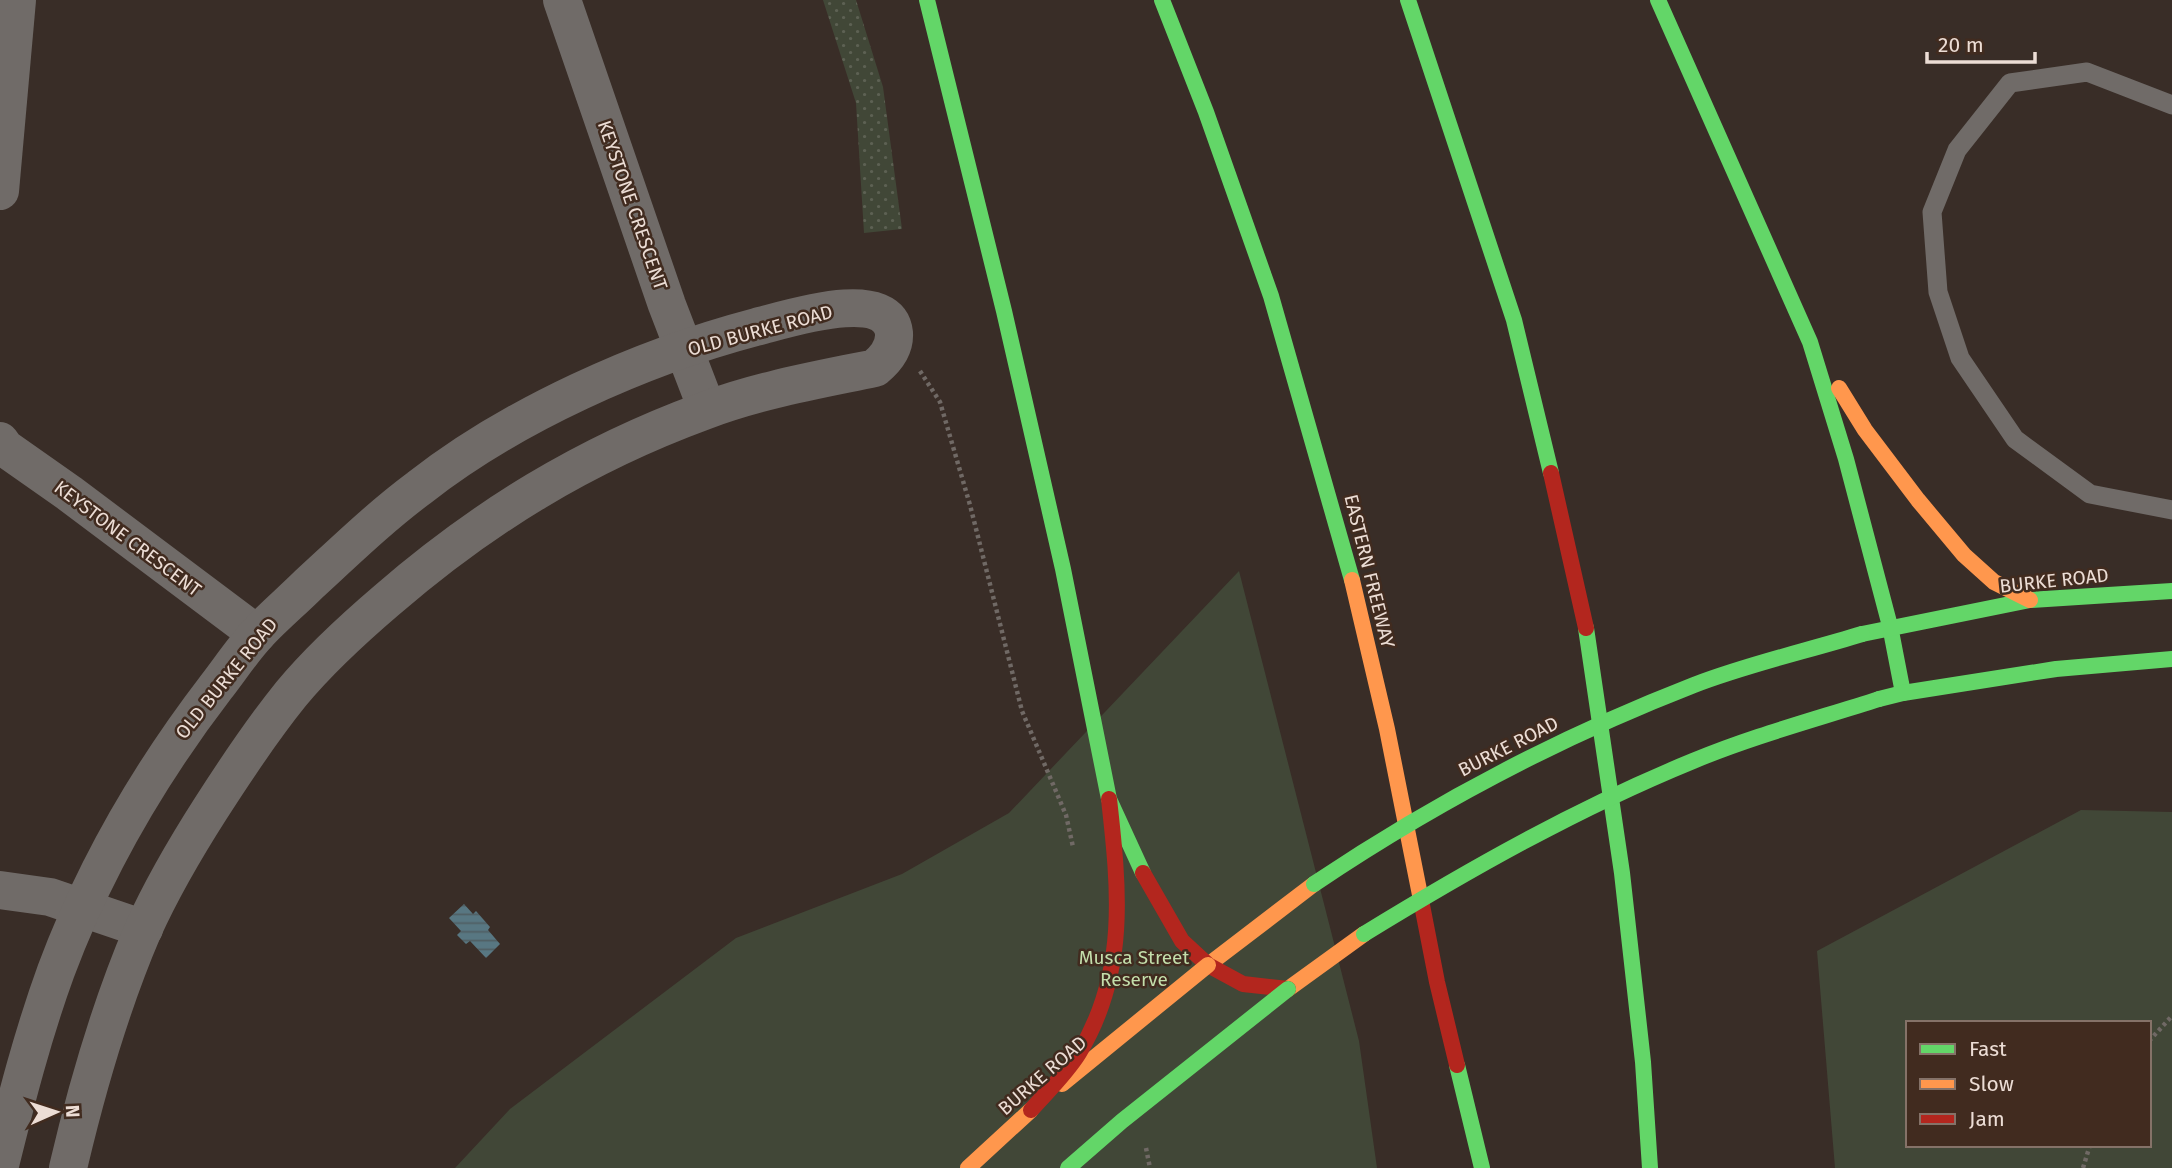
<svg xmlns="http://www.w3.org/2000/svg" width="2172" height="1168" viewBox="0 0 2172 1168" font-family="'Fira Sans',sans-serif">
  <defs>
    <pattern id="grass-dots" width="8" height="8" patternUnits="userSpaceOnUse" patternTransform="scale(1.75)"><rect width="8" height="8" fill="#414737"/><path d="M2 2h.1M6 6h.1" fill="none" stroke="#5d6153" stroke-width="1.8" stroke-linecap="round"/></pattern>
    <pattern id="water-rules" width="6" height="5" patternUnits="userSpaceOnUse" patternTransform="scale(1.75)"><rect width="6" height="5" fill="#587782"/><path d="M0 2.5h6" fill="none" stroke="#505f64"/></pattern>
  </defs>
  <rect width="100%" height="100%" fill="#392d27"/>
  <path fill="url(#grass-dots)" d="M823,0H856L883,87L902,229L864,233L856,103Z"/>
  <g fill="#414737" fill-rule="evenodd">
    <path d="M1239,571L1359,1041L1377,1168H455L510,1109L736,938L902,874L1009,813Z"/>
    <path d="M2081,810L2172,812V1168H1835L1817,951ZM1908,1023H2149V1145H1908Z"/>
  </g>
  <path fill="url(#water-rules)" d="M464,904L473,914L476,911L490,927L488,930L500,944L486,958L470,941L466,944L457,935L461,931L449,918Z"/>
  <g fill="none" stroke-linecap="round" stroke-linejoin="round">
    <g stroke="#706965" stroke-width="4.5" stroke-dasharray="3.5 3.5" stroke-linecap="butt">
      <path d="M920,371L940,402L970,505L1022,711L1066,815L1073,847"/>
      <path d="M2149,1041L2172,1016"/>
      <path d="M1146,1148L1150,1168"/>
      <path d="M2083,1168L2090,1145"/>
    </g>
    <path stroke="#706b68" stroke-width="19" d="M2172,105L2087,72L2010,83L1957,150L1932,212L1938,292L1960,358L2015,439L2090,494L2172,510"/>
    <g stroke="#706b68" stroke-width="38">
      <path d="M562,0L667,305L707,409"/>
      <path d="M0,191L17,0"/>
      <path d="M0,441L5,448L69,493L257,634"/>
      <path d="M0,890L50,897L144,929"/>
      <path d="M0,1165C16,1100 33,1034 56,971C94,869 150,773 216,687C230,669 243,649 259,632C275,615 293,600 309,584C345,551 380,517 419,488C512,415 642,357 756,327C785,320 889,285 894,333C895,348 886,359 875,368C818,380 759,390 704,411C584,455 483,517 387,600C353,629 320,659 291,694C262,730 236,769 211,808C186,847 162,888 143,930C110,1007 87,1087 68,1168"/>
    </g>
    <g stroke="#63d668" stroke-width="16">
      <path d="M927,0L1004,311L1063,569L1109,799L1143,873"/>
      <path d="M1162,0L1206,112L1271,296L1352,580"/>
      <path d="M1408,0L1514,320L1551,473"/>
      <path d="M1658,0L1810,342L1846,459L1890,626"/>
      <path d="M1890,626L1903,693"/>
      <path d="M1586,628L1622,873L1643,1062L1650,1168"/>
      <path d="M1862,634L2030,600L2172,591"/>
      <path d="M1879,699L1903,693L2056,669L2172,659"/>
      <path d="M1457,1065L1482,1168"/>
    </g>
    <g stroke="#ff974d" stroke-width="16">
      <path d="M1839,388L1865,430L1918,500L1964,555L1994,582L2030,600"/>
      <path d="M1352,580L1387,729L1421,900"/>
      <path d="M1208,965L1314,884"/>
      <path d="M1288,989L1364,934"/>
      <path d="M968,1168L1031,1110"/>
    </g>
    <g stroke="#b3261e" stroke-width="16">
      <path d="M1551,473L1586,628"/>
      <path d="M1143,873L1182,941L1208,965L1243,984L1288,989"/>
      <path d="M1421,900L1437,982L1457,1065"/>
    </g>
    <g stroke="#63d668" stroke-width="16">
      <path d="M1314,884C1433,804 1560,737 1694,685C1748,664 1807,651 1862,634"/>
      <path d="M1364,934C1470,869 1578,808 1693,761C1753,736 1817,719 1879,699"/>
      <path d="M1068,1168L1122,1121L1288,989"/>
    </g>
    <path stroke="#ff974d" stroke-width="16" d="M1062,1084L1208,965"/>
    <path stroke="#b3261e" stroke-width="16" d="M1031,1110C1047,1092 1066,1074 1079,1053C1128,972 1119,889 1109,799"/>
  </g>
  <g text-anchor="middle" stroke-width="5" stroke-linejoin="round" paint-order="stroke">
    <g font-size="19" fill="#ecddd5" stroke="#412b1f">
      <text transform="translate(633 205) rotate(71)" y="7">KEYSTONE CRESCENT</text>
      <text transform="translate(760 330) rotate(-15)" y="7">OLD BURKE ROAD</text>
      <text transform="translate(128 538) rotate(37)" y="7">KEYSTONE CRESCENT</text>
      <text transform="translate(1370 571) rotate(76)" y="7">EASTERN FREEWAY</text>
      <text transform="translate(2054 580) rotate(-6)" y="7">BURKE ROAD</text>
      <text transform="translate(226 678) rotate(-51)" y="7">OLD BURKE ROAD</text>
      <text transform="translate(1508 746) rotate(-27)" y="7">BURKE ROAD</text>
      <text transform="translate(1042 1075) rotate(-41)" y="7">BURKE ROAD</text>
    </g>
    <g font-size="19" fill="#c3deab" stroke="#412b1f">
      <text x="1134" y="964">Musca Street<tspan x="1134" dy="22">Reserve</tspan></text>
    </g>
  </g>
  <rect x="1906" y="1021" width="245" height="126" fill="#412b1f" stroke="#857268" stroke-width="2"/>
  <rect x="1920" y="1044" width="35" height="10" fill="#63d668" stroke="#857268" stroke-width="2"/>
  <text x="1969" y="1056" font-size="21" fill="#ecddd5">Fast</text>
  <rect x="1920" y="1079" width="35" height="10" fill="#ff974d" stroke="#857268" stroke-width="2"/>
  <text x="1969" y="1091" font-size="21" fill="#ecddd5">Slow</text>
  <rect x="1920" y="1114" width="35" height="10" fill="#b3261e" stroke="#857268" stroke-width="2"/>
  <text x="1969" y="1126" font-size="21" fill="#ecddd5">Jam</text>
  <g transform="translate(56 1112) rotate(87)" stroke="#412b1f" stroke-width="5" paint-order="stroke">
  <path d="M0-5L12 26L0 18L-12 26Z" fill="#ecddd5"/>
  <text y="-10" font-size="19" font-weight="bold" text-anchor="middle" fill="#ecddd5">N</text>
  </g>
  <path d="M1927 52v10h108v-10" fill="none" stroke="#ecddd5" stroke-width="3.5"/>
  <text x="1938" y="52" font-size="21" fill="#ecddd5" stroke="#412b1f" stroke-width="5" paint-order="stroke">20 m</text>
</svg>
